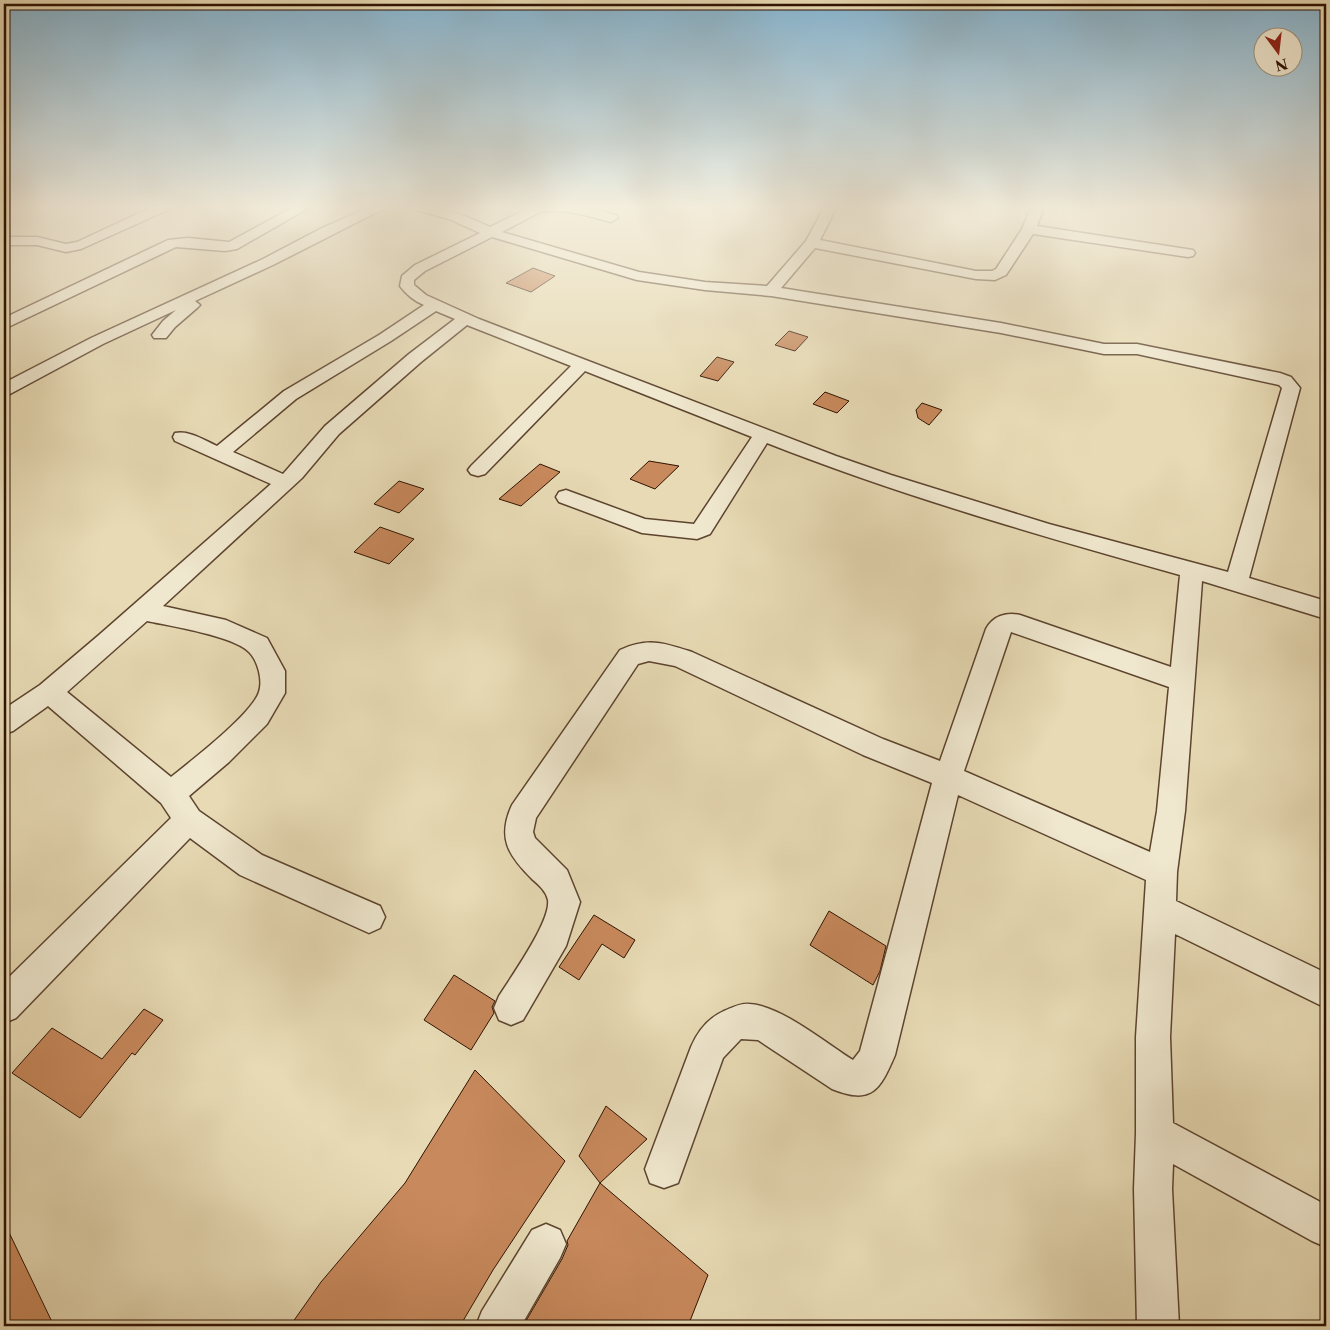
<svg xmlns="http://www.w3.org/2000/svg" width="1330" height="1330" viewBox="0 0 1330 1330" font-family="'Libre Caslon Text',serif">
  <rect width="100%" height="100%" fill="#e7dab4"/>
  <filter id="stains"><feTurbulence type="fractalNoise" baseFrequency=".004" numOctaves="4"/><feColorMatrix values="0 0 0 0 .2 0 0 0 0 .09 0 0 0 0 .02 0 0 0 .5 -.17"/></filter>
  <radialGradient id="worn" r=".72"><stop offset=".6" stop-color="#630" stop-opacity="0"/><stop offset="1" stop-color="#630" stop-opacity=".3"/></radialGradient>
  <g fill="#c8895c" stroke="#2f1201">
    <path d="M533,268L555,276L531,292L506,283Z"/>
    <path d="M789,331L808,337L795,351L775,345Z"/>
    <path d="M717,357L734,362L718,381L700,376Z"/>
    <path d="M825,392L849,401L837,413L813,404Z"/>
    <path d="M922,403L942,410L929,425L918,418L916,410Z"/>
    <path d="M649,461L679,466L655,489L630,479Z"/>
    <path d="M540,464L560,472L521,506L499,499Z"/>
    <path d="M399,481L424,489L399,513L374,504Z"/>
    <path d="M380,527L414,539L389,564L354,552Z"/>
    <path d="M829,911L886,946L880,971L873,985L810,945Z"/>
    <path d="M594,915L635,940L624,958L602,944L579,980L559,967Z"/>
    <path d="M454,975L495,1001L492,1007L494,1013L471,1050L424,1020Z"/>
    <path d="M144,1009L163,1020L135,1055L132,1053L80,1118L12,1073L52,1028L102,1059Z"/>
    <path d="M475,1070L565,1161L493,1270L460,1326H290L321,1282L405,1183Z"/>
    <path d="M606,1106L647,1139L600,1183L579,1156Z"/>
    <path d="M600,1183L708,1275L688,1326H523L562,1259L568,1245L567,1241Z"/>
    <path d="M4,1222L54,1326H4Z"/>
  </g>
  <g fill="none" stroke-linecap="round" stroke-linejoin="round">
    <g stroke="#5d442e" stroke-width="3">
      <g id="minor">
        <path d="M154,206H171L170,209L81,249L66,252L37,245H4V237H37L66,244L77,242Z"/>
        <path d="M296,206H312L237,249L225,251L176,247L4,329V318L168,240L188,238L229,242Z"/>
        <path d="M372,206H389L273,265L195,301L200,305L197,308L175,327L166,338H154L152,335L163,321L176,310L103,344L10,394L4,395V383L91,338L263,259L322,228Z"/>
        <path d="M412,206C442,206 463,215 490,227L533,206H579L616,215L618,218L611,222C588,216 565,208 540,212L502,232L639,272L705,282L767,286L806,241L825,206H837L820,240L976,271H992L996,269L1022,229L1032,206H1044L1037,226L1193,250L1195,253L1193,256L1188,257L1033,234L1006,275L995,280L976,279L815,248L781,288L1001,323L1104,344H1137L1280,373L1291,377L1300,388L1249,578L1326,601V619L1202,581L1185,811L1177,872L1176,901L1326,973V1008L1175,934L1170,1037L1173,1123L1326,1205V1247L1312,1241L1173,1164L1172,1189L1179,1326H1137L1134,1189L1136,1133V1037L1146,880L958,795L895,1055C880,1090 872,1105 832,1089L758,1040L741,1039L723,1058L678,1183L664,1188L650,1183L645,1169L691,1047C698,1031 708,1018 724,1011C732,1008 740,1003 749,1004C780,1005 827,1044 853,1060L860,1051L932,783L863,755L675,666L649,661L638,664L536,818L533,832L535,838L567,870L580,902L566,946L523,1020L511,1025L499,1020L494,1008L499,996C511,977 551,921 548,900C546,891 539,885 532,879C508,855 497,838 512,805L620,650C648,637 664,643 692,652L883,739L940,761L986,629C993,616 1006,612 1020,615L1171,667L1180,575C1041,536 902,496 767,443L710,534L697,539L642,533L559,502L556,497L559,492L566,490L645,519L694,524L752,437L585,371L485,474L478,476L471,474L468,470L471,466L571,366L467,325L421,362L339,434L302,478L163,606L226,620L267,638L285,671V693L267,724L229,762L189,796L199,811L262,855L380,906L385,917L380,928L369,933L240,875L190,838L16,1018L4,1023V982L171,818L161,803L48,706L13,731L4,734V709L40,685L99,635L271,484L175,441L173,437L175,433C189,430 204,440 217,446L284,391L379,335L424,305C414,301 406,294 400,286L402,276L415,265L480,233L449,219L413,209ZM492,237L637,280L705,290L771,296L1001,333L1104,354H1137L1279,385L1282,388L1228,572L1049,524L891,475L836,456L479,319L426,295L414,285V280L425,271ZM436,311L455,319L409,354L325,426L283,474L233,452L296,399L391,341ZM147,621C170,626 234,636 249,652C258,661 263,680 259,692C252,714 191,761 171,777L67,692ZM1011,632L1169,687L1157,811L1150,852L964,771Z"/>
        <path d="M546,1224L560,1230L566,1244L560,1258L521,1326H476L482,1311L532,1230Z"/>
      </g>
    </g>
    <use href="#minor" fill="#efe7ce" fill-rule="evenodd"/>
  </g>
  <linearGradient id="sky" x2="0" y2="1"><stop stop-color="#87b6d2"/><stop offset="0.53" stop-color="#f4eedd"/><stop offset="1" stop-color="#f4eedd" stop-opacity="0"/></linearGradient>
  <rect width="1330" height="392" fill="url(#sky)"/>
  <rect width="1330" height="1330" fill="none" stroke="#e7dab4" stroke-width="20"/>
  <rect x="5" y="5" width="1320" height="1320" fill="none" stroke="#2f1201" stroke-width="2.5"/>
  <rect x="10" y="10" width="1310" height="1310" fill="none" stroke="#2f1201"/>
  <g transform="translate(1278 52) rotate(165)"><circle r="24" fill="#efe7ce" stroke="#a2927c"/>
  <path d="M0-4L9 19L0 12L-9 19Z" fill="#8f2418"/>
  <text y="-8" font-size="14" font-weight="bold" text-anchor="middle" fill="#2f1201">N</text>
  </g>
  <rect width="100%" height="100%" filter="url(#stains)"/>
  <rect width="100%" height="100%" fill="url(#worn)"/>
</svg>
